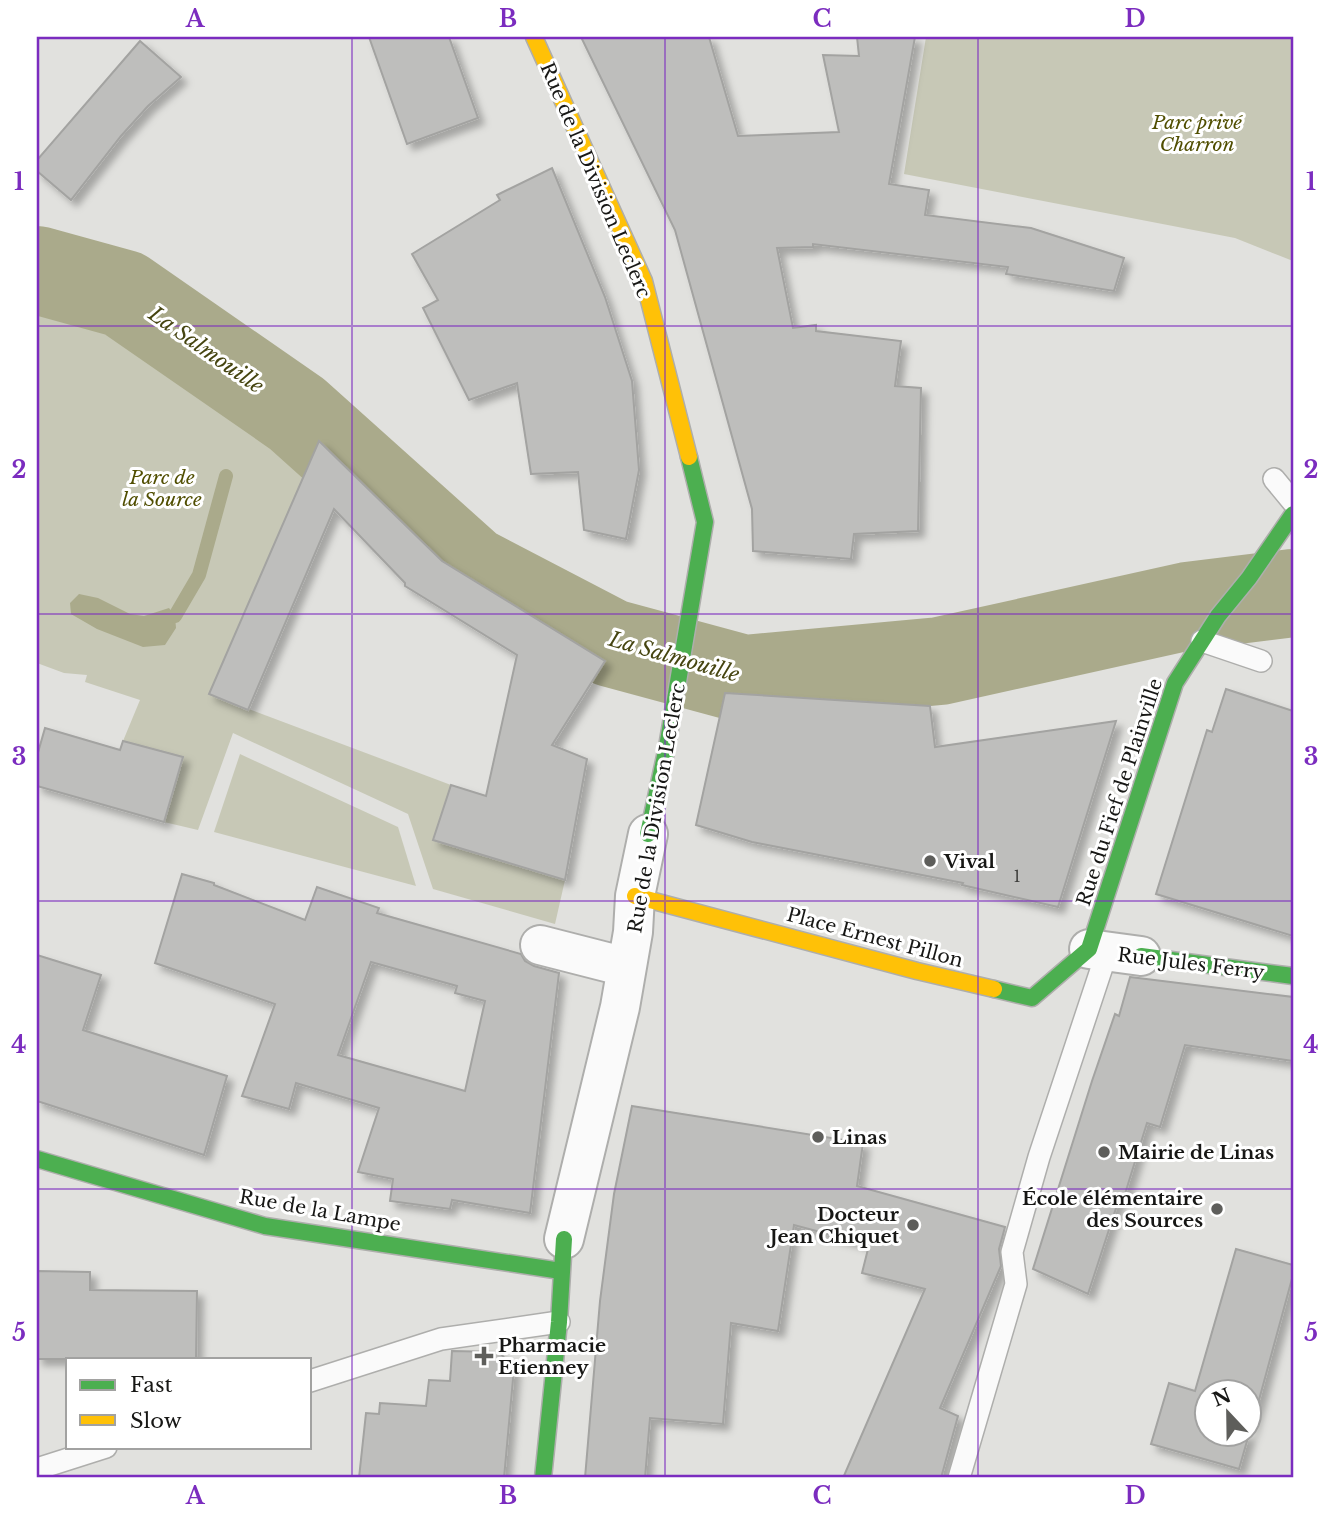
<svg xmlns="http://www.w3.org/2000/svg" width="1330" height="1515" viewBox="0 0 1330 1515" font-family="'Libre Baskerville',serif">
  <defs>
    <filter id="shadow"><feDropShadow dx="6" dy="6" stdDeviation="3.5" flood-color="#0004"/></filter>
  </defs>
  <rect width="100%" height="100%" fill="#e1e1de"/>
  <g fill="#c7c8b6">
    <path d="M926,37H1293V261L1235,238L904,174Z"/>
    <path d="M37,282L108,303L136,315L319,441L209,694L451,785L565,880L555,924L433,889L408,814L233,733L198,830L164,822L182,757L123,741L140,700L85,682L87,675L64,673L37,663Z"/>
    <path d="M240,754L398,827L416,886L214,832Z"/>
  </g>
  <path fill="#aaaa8b" d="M79,594L98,598L130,614L144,616L169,608L175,616L176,628L165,645L143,647L97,629L71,614L70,603Z"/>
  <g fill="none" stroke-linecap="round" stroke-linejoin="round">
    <path stroke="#aaaa8b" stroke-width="14" d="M175,616L199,575L226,476"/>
    <path stroke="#aaaa8b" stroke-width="88" d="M37,270L124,294L297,414L471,570L611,643L744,679L940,661L1188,606L1293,593"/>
  </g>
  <g fill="#bebebc" stroke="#a3a3a1" stroke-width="2" fill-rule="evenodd" filter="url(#shadow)">
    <path d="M369,37H449L478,118L407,144Z"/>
    <path d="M581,37H709L738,136L839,132L823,55L859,56L857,37H915L889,184L929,190L925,215L1031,228L1124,258L1114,291L1006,274L1008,267L813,244V247L777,248L793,328L816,325V331L901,341L895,386L921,388L918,531L854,534L851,559L753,551L752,509L675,230Z"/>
    <path d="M140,41L181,77L148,106L121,136L71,200L37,171V160Z"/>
    <path d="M552,168L605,297L632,381L639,470L626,539L584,530L578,472L531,474L517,383L469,400L423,308L438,300L412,254L500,200L497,195Z"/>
    <path d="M319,441L442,561L605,661L552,745L587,759L565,880L433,840L451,785L486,796L517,655L405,586V583L334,509L248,710L209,694Z"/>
    <path d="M1226,689L1293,711V936L1156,894L1207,730L1212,732Z"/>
    <path d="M725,693L930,706L935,747L1116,721L1058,907L962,885L963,883L752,842L696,825Z"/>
    <path d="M45,728L120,750L123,741L183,757L164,822L37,786V756Z"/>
    <path d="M182,874L214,883V885L305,920L317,887L379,908L377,913L521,954L525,961L534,966L559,973L530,1213L452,1200L450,1209L390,1201L393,1179L358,1172L379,1108L296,1083L289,1109L242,1096L275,1004L155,963ZM371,962L457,986L455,993L485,1001L465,1091L338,1055Z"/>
    <path d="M37,955L101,975L83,1030L227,1076L204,1155L37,1101Z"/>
    <path d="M1130,977L1293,997V1061L1185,1045L1160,1127L1147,1123L1124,1197L1120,1196L1088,1294L1033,1269L1092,1081L1115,1014L1119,1016Z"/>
    <path d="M632,1106L863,1143L857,1186L1005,1227L999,1249L1001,1266L940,1408L958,1416L941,1478H843L925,1289L862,1273L869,1245L794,1225L778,1331L731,1323L723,1424L650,1418L645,1478H585L600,1301L614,1194Z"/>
    <path d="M1236,1249L1293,1265V1275L1250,1433V1392H1208V1434H1249L1239,1469L1151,1444L1169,1383L1195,1391Z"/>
    <path d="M37,1271L90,1272V1290L197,1291L196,1359H37Z"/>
    <path d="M452,1351L499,1352L514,1368L504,1478H359L366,1413L379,1414L380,1403L426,1406L429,1380L450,1381Z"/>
  </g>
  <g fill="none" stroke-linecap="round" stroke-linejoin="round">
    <g stroke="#aeaeac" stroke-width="24">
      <g id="lane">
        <path d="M1274,479L1293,502"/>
        <path d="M1202,641L1261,661"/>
        <path d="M310,1381L441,1339L559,1322"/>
        <path d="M37,1469L106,1447"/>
        <path d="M959,1478L1016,1284L1012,1252L1039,1157L1107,952"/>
      </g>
    </g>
    <g stroke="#aeaeac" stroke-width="42">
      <g id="street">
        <path d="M540,945L626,967"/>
        <path d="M1089,949L1141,956"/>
        <path d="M564,1239L620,1007L633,932L635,896L648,834"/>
      </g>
    </g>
    <g stroke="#aeaeac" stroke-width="19">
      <g id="fast">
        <path d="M648,834L667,747L705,522L689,457"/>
        <path d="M1141,956L1293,976"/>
        <path d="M994,989L1032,998L1089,949L1175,683L1218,616L1249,578L1293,514"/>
        <path d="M37,1159L265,1226L561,1271"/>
        <path d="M543,1478L559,1322L564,1239"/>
      </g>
    </g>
    <g stroke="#aeaeac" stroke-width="19">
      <g id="slow">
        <path d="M534,37L644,281L689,457"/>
        <path d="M635,896L917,971L994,989"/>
      </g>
    </g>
    <use href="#lane" stroke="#fafafa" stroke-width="21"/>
    <use href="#street" stroke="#fafafa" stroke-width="38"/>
    <use href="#fast" stroke="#4caf50" stroke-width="16"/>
    <use href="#slow" stroke="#ffc107" stroke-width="16"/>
  </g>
  <path fill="none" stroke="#7b2cbf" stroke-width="2" stroke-opacity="0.55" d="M352,37V1478M665,37V1478M978,37V1478M37,326H1293M37,614H1293M37,901H1293M37,1189H1293"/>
  <g fill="#5e5e5b" stroke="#fff" stroke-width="2.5">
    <circle cx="930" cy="861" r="7"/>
    <circle cx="818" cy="1137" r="7"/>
    <circle cx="1104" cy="1152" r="7"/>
    <circle cx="1217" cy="1209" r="7"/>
    <circle cx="913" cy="1225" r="7"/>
    <path d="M480.5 1345.5h7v7h7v7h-7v7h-7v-7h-7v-7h7z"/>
  </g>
  <g text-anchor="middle" stroke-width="6" stroke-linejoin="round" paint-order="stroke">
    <g font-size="16" fill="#41413f">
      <text x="1017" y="882">1</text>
    </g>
    <g font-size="19" font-style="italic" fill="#504e00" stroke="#fff">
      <text x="1197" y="129">Parc privé<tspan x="1197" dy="22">Charron</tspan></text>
      <text x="162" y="484">Parc de<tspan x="162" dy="22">la Source</tspan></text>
    </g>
    <g font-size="19" fill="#171715" stroke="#fff">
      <text transform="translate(596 180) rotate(67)" y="7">Rue de la Division Leclerc</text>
      <text transform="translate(1119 792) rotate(-72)" y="7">Rue du Fief de Plainville</text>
      <text transform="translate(656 808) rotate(-80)" y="7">Rue de la Division Leclerc</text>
      <text transform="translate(875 937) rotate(15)" y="7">Place Ernest Pillon</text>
      <text transform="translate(1191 963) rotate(7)" y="7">Rue Jules Ferry</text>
      <text transform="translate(320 1210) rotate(10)" y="7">Rue de la Lampe</text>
    </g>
    <g font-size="19" font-weight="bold" fill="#171715" stroke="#fff" text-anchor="start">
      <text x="944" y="868">Vival</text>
      <text x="832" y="1144">Linas</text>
      <text x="1118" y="1159">Mairie de Linas</text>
      <text x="1203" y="1205" text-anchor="end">École élémentaire<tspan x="1203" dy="22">des Sources</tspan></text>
      <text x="899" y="1221" text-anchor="end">Docteur<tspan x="899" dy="22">Jean Chiquet</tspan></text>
      <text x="498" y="1352">Pharmacie<tspan x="498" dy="22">Etienney</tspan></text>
    </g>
    <g font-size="21" font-style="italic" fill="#464511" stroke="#fff">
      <text transform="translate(206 350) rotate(35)" y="7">La Salmouille</text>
      <text transform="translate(674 657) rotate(16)" y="7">La Salmouille</text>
    </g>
  </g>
  <rect width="1330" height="1515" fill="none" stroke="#ffffff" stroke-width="77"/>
  <rect x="66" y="1358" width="245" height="91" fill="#ffffff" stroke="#a2a2a1" stroke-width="2"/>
  <rect x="80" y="1380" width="35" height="10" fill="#4caf50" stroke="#a2a2a1" stroke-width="2"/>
  <text x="130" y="1392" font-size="21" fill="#171715">Fast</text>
  <rect x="80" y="1415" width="35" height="10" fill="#ffc107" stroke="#a2a2a1" stroke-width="2"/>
  <text x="130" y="1428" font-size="21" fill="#171715">Slow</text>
  <g transform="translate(1228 1413) rotate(338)"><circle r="33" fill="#ffffff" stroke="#a2a2a1" stroke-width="2"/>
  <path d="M0-5L12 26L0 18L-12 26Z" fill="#5e5e5b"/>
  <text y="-10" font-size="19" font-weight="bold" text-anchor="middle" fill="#171715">N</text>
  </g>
  <rect x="38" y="38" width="1254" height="1438" fill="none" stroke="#7b2cbf" stroke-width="2.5"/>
  <g font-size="23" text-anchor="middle" font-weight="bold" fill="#7b2cbf">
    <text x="195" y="27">A</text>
    <text x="508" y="27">B</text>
    <text x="822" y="27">C</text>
    <text x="1135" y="27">D</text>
    <text x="19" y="190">1</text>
    <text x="1311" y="190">1</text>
    <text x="19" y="478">2</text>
    <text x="1311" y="478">2</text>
    <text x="19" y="765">3</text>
    <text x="1311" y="765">3</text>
    <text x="19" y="1053">4</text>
    <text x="1311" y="1053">4</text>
    <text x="19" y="1341">5</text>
    <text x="1311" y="1341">5</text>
    <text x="195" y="1504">A</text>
    <text x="508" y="1504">B</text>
    <text x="822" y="1504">C</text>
    <text x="1135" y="1504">D</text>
  </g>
</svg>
